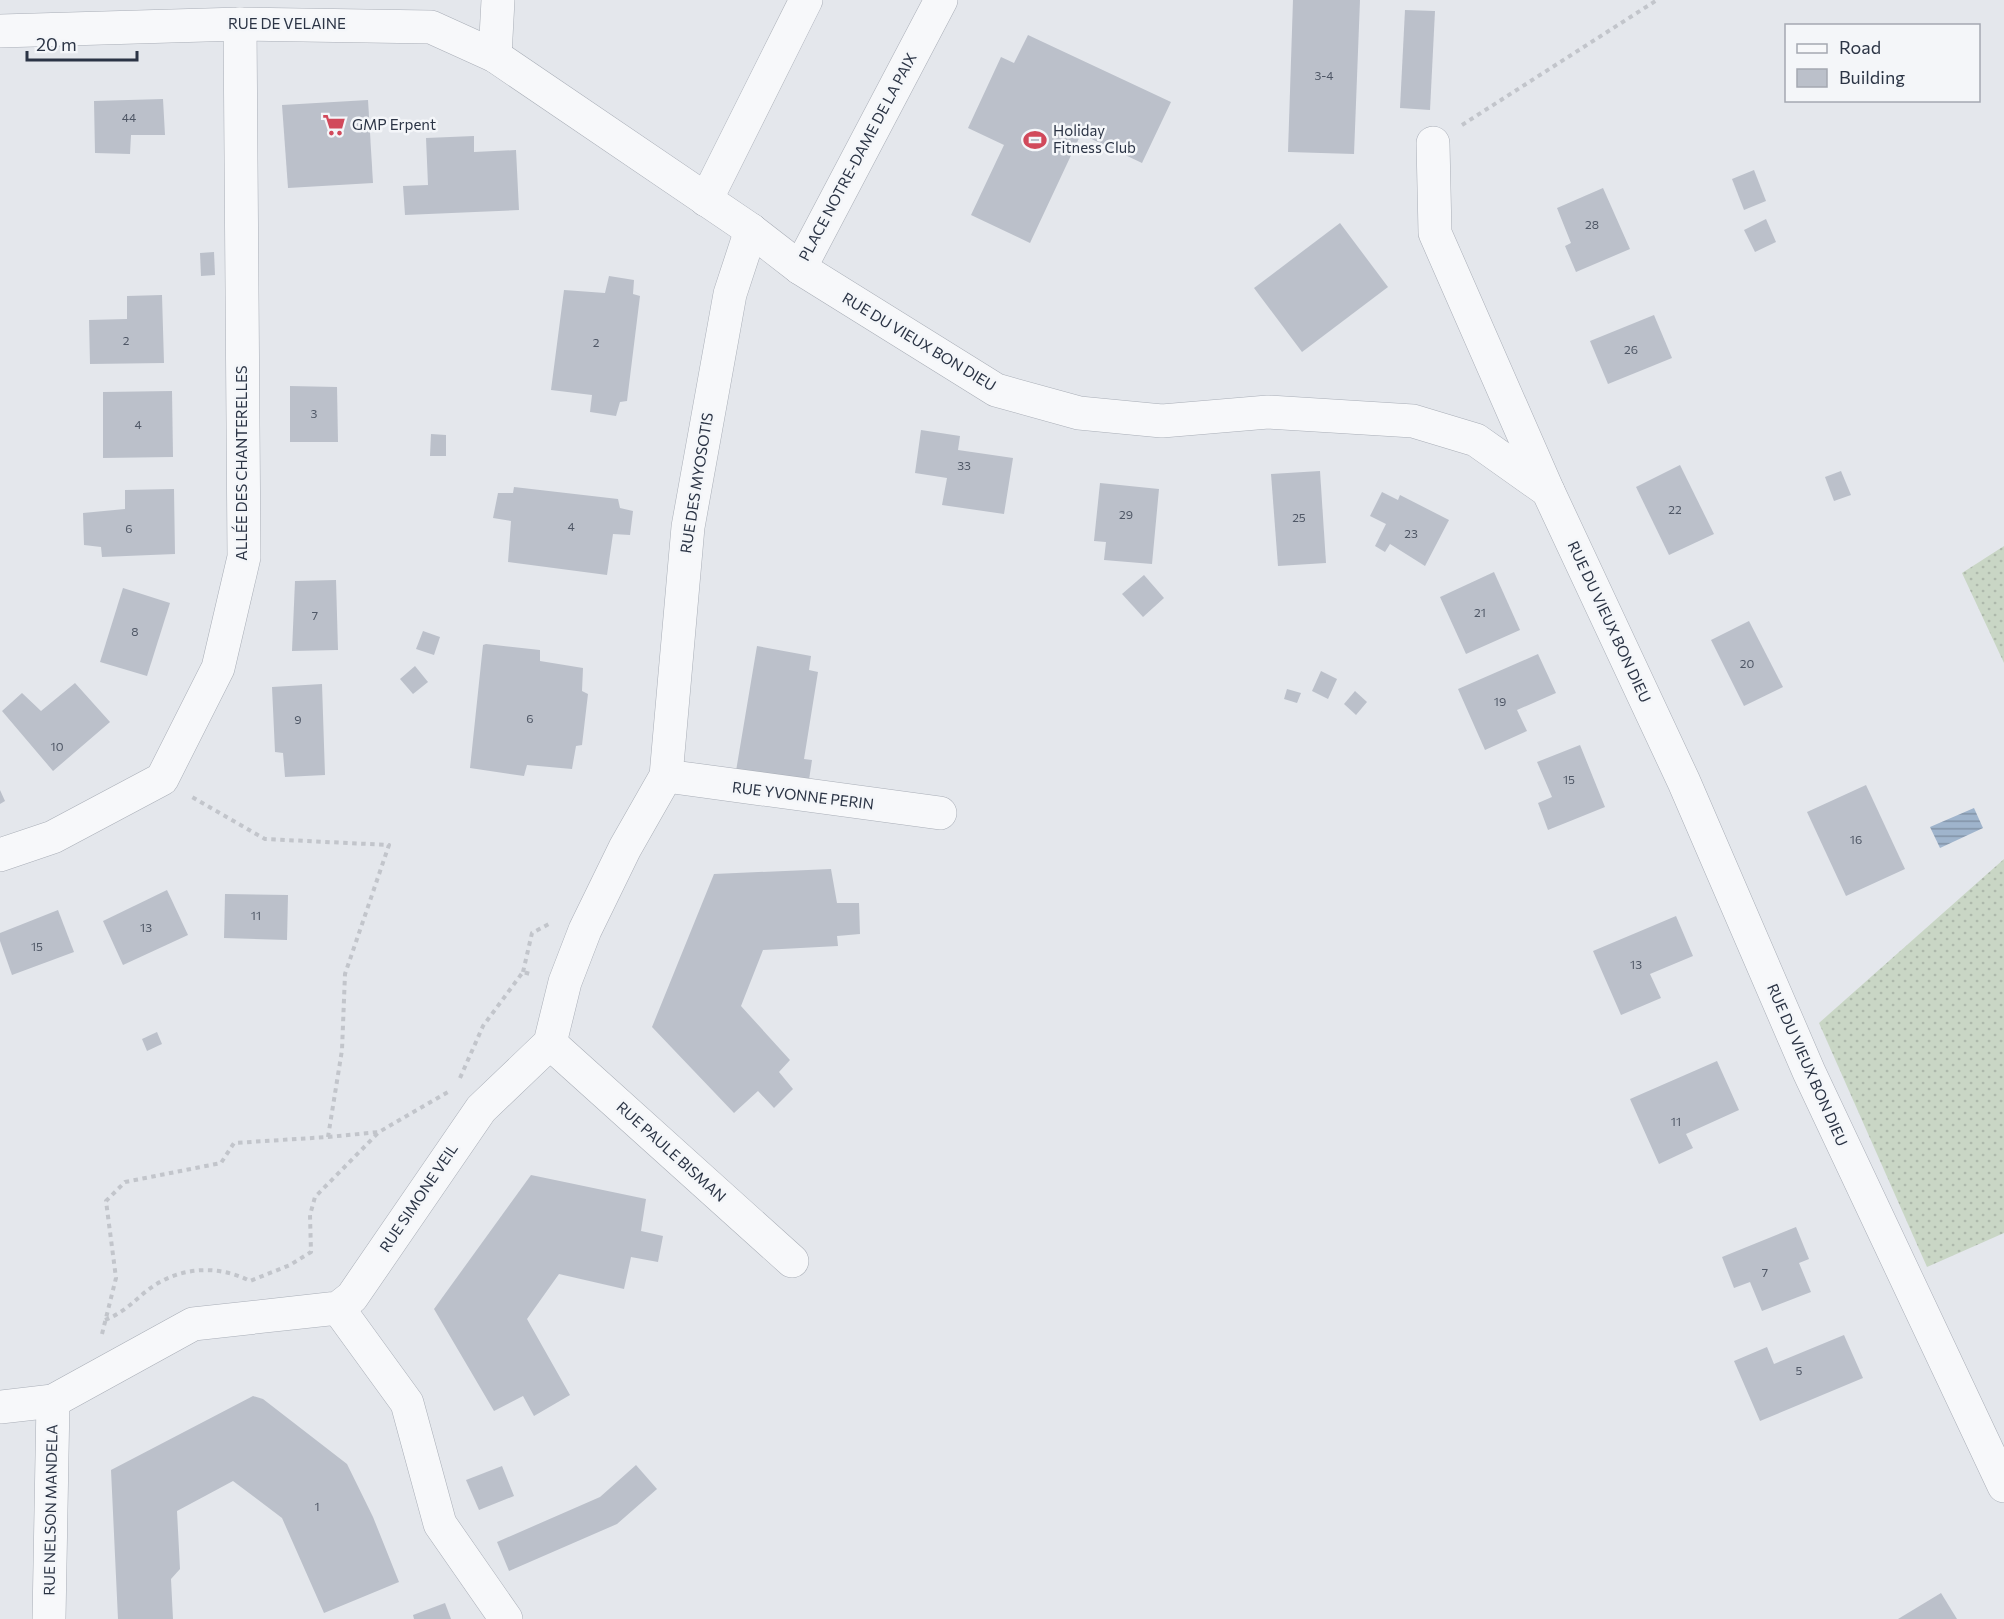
<svg xmlns="http://www.w3.org/2000/svg" width="2004" height="1619" viewBox="0 0 2004 1619" font-family="Commissioner,sans-serif">
  <defs>
    <pattern id="grass-dots" width="8" height="8" patternUnits="userSpaceOnUse" patternTransform="scale(1.5)"><rect width="8" height="8" fill="#c9d6c5"/><path d="M2 2h.1M6 6h.1" fill="none" stroke="#adb8ab" stroke-width="1.8" stroke-linecap="round"/></pattern>
    <pattern id="water-rules" width="6" height="5" patternUnits="userSpaceOnUse" patternTransform="scale(1.5)"><rect width="6" height="5" fill="#9fb4cc"/><path d="M0 2.5h6" fill="none" stroke="#8293a7"/></pattern>
  </defs>
  <rect width="100%" height="100%" fill="#e4e7ec"/>
  <g fill="url(#grass-dots)">
    <path d="M2004,546V663L1962,573Z"/>
    <path d="M2004,859V1233L1927,1267L1819,1023Z"/>
  </g>
  <path fill="url(#water-rules)" d="M1974,808L1983,828L1940,848L1930,827Z"/>
  <g fill="#bbc0ca">
    <path d="M1293,0H1360L1354,154L1288,152Z"/>
    <path d="M1405,10L1435,11L1430,110L1400,108Z"/>
    <path d="M1028,35L1171,102L1142,163L1081,134L1030,243L971,215L1004,145L968,128L1001,57L1014,63Z"/>
    <path d="M163,99L165,135H131L130,154L95,153L94,101Z"/>
    <path d="M368,100L373,183L288,188L282,105Z"/>
    <path d="M474,136V152L516,150L519,210L405,215L403,186L428,185L426,138Z"/>
    <path d="M1754,170L1766,201L1744,210L1732,179Z"/>
    <path d="M1603,188L1630,249L1576,272L1565,246L1571,243L1557,208Z"/>
    <path d="M1766,219L1776,242L1755,252L1744,230Z"/>
    <path d="M1340,223L1388,287L1302,352L1254,288Z"/>
    <path d="M214,252L215,275L201,276L200,253Z"/>
    <path d="M609,276L634,280L633,294L640,296L627,401L620,402L616,416L590,412L592,395L551,390L564,290L605,293Z"/>
    <path d="M162,295L164,363L90,364L89,320L127,319V296Z"/>
    <path d="M1654,315L1672,358L1608,384L1590,341Z"/>
    <path d="M290,386L337,387L338,442H290Z"/>
    <path d="M172,391L173,457L103,458V392Z"/>
    <path d="M921,430L960,436L958,450L1013,458L1004,514L942,505L947,478L915,473Z"/>
    <path d="M431,434L446,435V456H430Z"/>
    <path d="M1680,465L1714,534L1669,555L1636,487Z"/>
    <path d="M1320,471L1326,563L1278,566L1271,474Z"/>
    <path d="M1841,471L1851,495L1834,501L1825,477Z"/>
    <path d="M1100,483L1159,489L1152,564L1104,560L1106,542L1094,541Z"/>
    <path d="M514,487L618,499L620,508L633,511L630,535L613,534L607,575L508,562L511,521L493,518L498,493H513Z"/>
    <path d="M174,489L175,554L102,557L101,547L84,545L83,513L125,509V490Z"/>
    <path d="M1382,492L1398,500L1400,495L1449,520L1425,566L1390,544L1385,552L1375,546L1386,524L1370,516Z"/>
    <path d="M1494,572L1520,630L1466,654L1440,597Z"/>
    <path d="M1144,575L1164,598L1143,617L1122,594Z"/>
    <path d="M336,580L338,650L292,651L295,581Z"/>
    <path d="M123,588L170,603L147,676L100,662Z"/>
    <path d="M1749,621L1783,687L1744,706L1711,640Z"/>
    <path d="M423,631L440,637L434,655L416,649Z"/>
    <path d="M486,644L540,650V661L583,668L582,691L588,694L582,745L576,746L572,769L527,765L524,776L470,768L483,645Z"/>
    <path d="M757,646L811,656L809,670L818,672L804,759L812,760L809,780L736,771Z"/>
    <path d="M1538,654L1556,693L1517,710L1527,731L1485,750L1458,689Z"/>
    <path d="M415,666L428,682L413,694L400,679Z"/>
    <path d="M1321,671L1337,679L1328,699L1312,691Z"/>
    <path d="M75,683L110,722L53,771L2,711L22,693L41,711Z"/>
    <path d="M322,684L325,775L285,777L283,753L275,752L272,687Z"/>
    <path d="M1287,689L1301,693L1297,703L1284,699Z"/>
    <path d="M1355,691L1367,702L1356,715L1344,704Z"/>
    <path d="M1580,745L1605,807L1548,830L1538,803L1552,797L1537,762Z"/>
    <path d="M1866,785L1905,869L1846,896L1807,812Z"/>
    <path d="M0,790L5,801L0,804Z"/>
    <path d="M831,869L837,903H859L860,934L837,936L838,946L763,950L741,1006L790,1060L779,1072L793,1089L774,1108L758,1091L734,1113L652,1027L714,874Z"/>
    <path d="M167,890L188,935L123,965L103,921Z"/>
    <path d="M225,894L288,895L287,940L224,938Z"/>
    <path d="M58,910L74,952L12,975L0,941V933Z"/>
    <path d="M1676,916L1693,956L1650,974L1661,998L1621,1015L1593,951Z"/>
    <path d="M157,1032L162,1044L147,1051L142,1039Z"/>
    <path d="M1717,1061L1739,1110L1686,1134L1693,1148L1659,1164L1630,1099Z"/>
    <path d="M531,1175L646,1199L641,1231L663,1236L658,1262L631,1257L624,1289L559,1274L527,1319L570,1395L534,1416L523,1396L494,1411L434,1309Z"/>
    <path d="M1796,1227L1809,1259L1799,1263L1811,1292L1762,1311L1750,1282L1734,1288L1722,1257Z"/>
    <path d="M1844,1335L1863,1378L1760,1421L1734,1361L1767,1347L1774,1364Z"/>
    <path d="M253,1396L263,1399L347,1464L373,1517L399,1582L324,1613L282,1518L233,1481L177,1511L180,1569L171,1579L173,1619H118L111,1470Z"/>
    <path d="M636,1465L657,1489L617,1524L509,1571L497,1542L600,1497Z"/>
    <path d="M502,1466L514,1496L479,1510L466,1480Z"/>
    <path d="M1941,1593L1957,1619H1898Z"/>
    <path d="M445,1603L451,1619H414L413,1615Z"/>
  </g>
  <g fill="none" stroke-linecap="round" stroke-linejoin="round">
    <g stroke="#a9aeb7" stroke-width="34">
      <g id="street">
        <path d="M0,31L240,24L431,27L495,56L751,230L800,268L996,390L1079,413L1162,421L1268,412L1413,421L1476,440L1548,491L1684,782L1809,1072L2004,1486"/>
        <path d="M495,56L498,0"/>
        <path d="M1433,143L1435,233L1548,491"/>
        <path d="M706,200L806,0"/>
        <path d="M800,268L941,0"/>
        <path d="M666,776L940,813"/>
        <path d="M0,855L53,837L162,779L218,668L244,557L240,24"/>
        <path d="M550,1043L792,1261"/>
        <path d="M338,1308L407,1403L440,1524L506,1619"/>
        <path d="M0,1407L53,1401L193,1324L338,1308L352,1297L481,1109L550,1043L565,982L585,930L625,848L666,776L688,527L730,294L751,230"/>
        <path d="M49,1619L53,1401"/>
      </g>
    </g>
    <g stroke="#c2c5cb" stroke-width="4" stroke-dasharray="4.5 4.5" stroke-linecap="butt">
      <path d="M1462,125L1657,0"/>
      <path d="M523,972L532,933L549,924"/>
      <path d="M460,1078L483,1026L523,972L530,974"/>
      <path d="M328,1137L379,1132L448,1092"/>
      <path d="M105,1320C132,1309 140,1292 162,1281C190,1266 223,1267 250,1281L290,1265L311,1252L310,1215L315,1197L379,1132"/>
      <path d="M102,1334L116,1278L106,1201L125,1182L221,1163L234,1143L328,1137L342,1050L345,974L389,845L265,839L192,797"/>
    </g>
    <use href="#street" stroke="#f7f8fa" stroke-width="33"/>
  </g>
  <defs>
    <g id="supermarket-bare" transform="scale(1.8)"><path d="M-6-5.5h2.5l.6 2H6L4.5 2H-2.5L-4.4-4H-6ZM-1.5 3.2a1.3 1.3 0 1 0 .1 0ZM3 3.2a1.3 1.3 0 1 0 .1 0Z" fill="#d1495b" stroke="#f4f6f9" stroke-width="2.5" paint-order="stroke"/></g>
    <g id="stadium-bare" transform="scale(1.8)"><path d="M0-5a6.5 5 0 1 0 0 10a6.5 5 0 1 0 0-10ZM-3.5-1.8h7v3.6h-7Z" fill="#d1495b" stroke="#f4f6f9" stroke-width="2.5" paint-order="stroke"/></g>
  </defs>
  <g fill-rule="evenodd">
    <use href="#supermarket-bare" x="334" y="125"/>
    <use href="#stadium-bare" x="1035" y="140"/>
  </g>
  <g text-anchor="middle" stroke-width="5" stroke-linejoin="round" paint-order="stroke">
    <g font-size="12" fill="#4f5766">
      <text x="1324" y="80">3-4</text>
      <text x="129" y="122">44</text>
      <text x="1592" y="229">28</text>
      <text x="126" y="345">2</text>
      <text x="596" y="347">2</text>
      <text x="1631" y="354">26</text>
      <text x="314" y="418">3</text>
      <text x="138" y="429">4</text>
      <text x="964" y="470">33</text>
      <text x="1675" y="514">22</text>
      <text x="1126" y="519">29</text>
      <text x="1299" y="522">25</text>
      <text x="571" y="531">4</text>
      <text x="129" y="533">6</text>
      <text x="1411" y="538">23</text>
      <text x="1480" y="617">21</text>
      <text x="315" y="620">7</text>
      <text x="135" y="636">8</text>
      <text x="1747" y="668">20</text>
      <text x="1500" y="706">19</text>
      <text x="530" y="723">6</text>
      <text x="298" y="724">9</text>
      <text x="57" y="751">10</text>
      <text x="1569" y="784">15</text>
      <text x="1856" y="844">16</text>
      <text x="256" y="920">11</text>
      <text x="146" y="932">13</text>
      <text x="37" y="951">15</text>
      <text x="1636" y="969">13</text>
      <text x="1676" y="1126">11</text>
      <text x="1765" y="1277">7</text>
      <text x="1799" y="1375">5</text>
      <text x="317" y="1511">1</text>
    </g>
    <g font-size="15" fill="#2b3445" stroke="#f4f6f9">
      <text x="287" y="29">RUE DE VELAINE</text>
      <text transform="translate(858 157) rotate(-62)" y="5">PLACE NOTRE-DAME DE LA PAIX</text>
      <text transform="translate(919 342) rotate(31)" y="5">RUE DU VIEUX BON DIEU</text>
      <text transform="translate(242 463) rotate(-90)" y="5">ALLÉE DES CHANTERELLES</text>
      <text transform="translate(697 483) rotate(-81)" y="5">RUE DES MYOSOTIS</text>
      <text transform="translate(1609 622) rotate(65)" y="5">RUE DU VIEUX BON DIEU</text>
      <text transform="translate(803 796) rotate(7)" y="5">RUE YVONNE PERIN</text>
      <text transform="translate(1807 1065) rotate(66)" y="5">RUE DU VIEUX BON DIEU</text>
      <text transform="translate(671 1152) rotate(42)" y="5">RUE PAULE BISMAN</text>
      <text transform="translate(419 1198) rotate(-56)" y="5">RUE SIMONE VEIL</text>
      <text transform="translate(51 1510) rotate(-89)" y="5">RUE NELSON MANDELA</text>
    </g>
    <g font-size="15" fill="#2b3445" stroke="#f4f6f9" text-anchor="start">
      <text x="352" y="130">GMP Erpent</text>
      <text x="1053" y="136">Holiday<tspan x="1053" dy="17">Fitness Club</tspan></text>
    </g>
  </g>
  <rect x="1785" y="24" width="195" height="78" fill="#f4f6f9" stroke="#a4a8b1" stroke-width="1.5"/>
  <rect x="1797" y="44" width="30" height="9" fill="#f7f8fa" stroke="#a4a8b1" stroke-width="1.5"/>
  <text x="1839" y="54" font-size="18" fill="#2b3445">Road</text>
  <rect x="1797" y="69" width="30" height="18" fill="#bbc0ca" stroke="#a4a8b1" stroke-width="1.5"/>
  <text x="1839" y="84" font-size="18" fill="#2b3445">Building</text>
  <path d="M27 51v9h110v-9" fill="none" stroke="#2b3445" stroke-width="3"/>
  <text x="36" y="51" font-size="18" fill="#2b3445" stroke="#f4f6f9" stroke-width="4.5" paint-order="stroke">20 m</text>
</svg>
